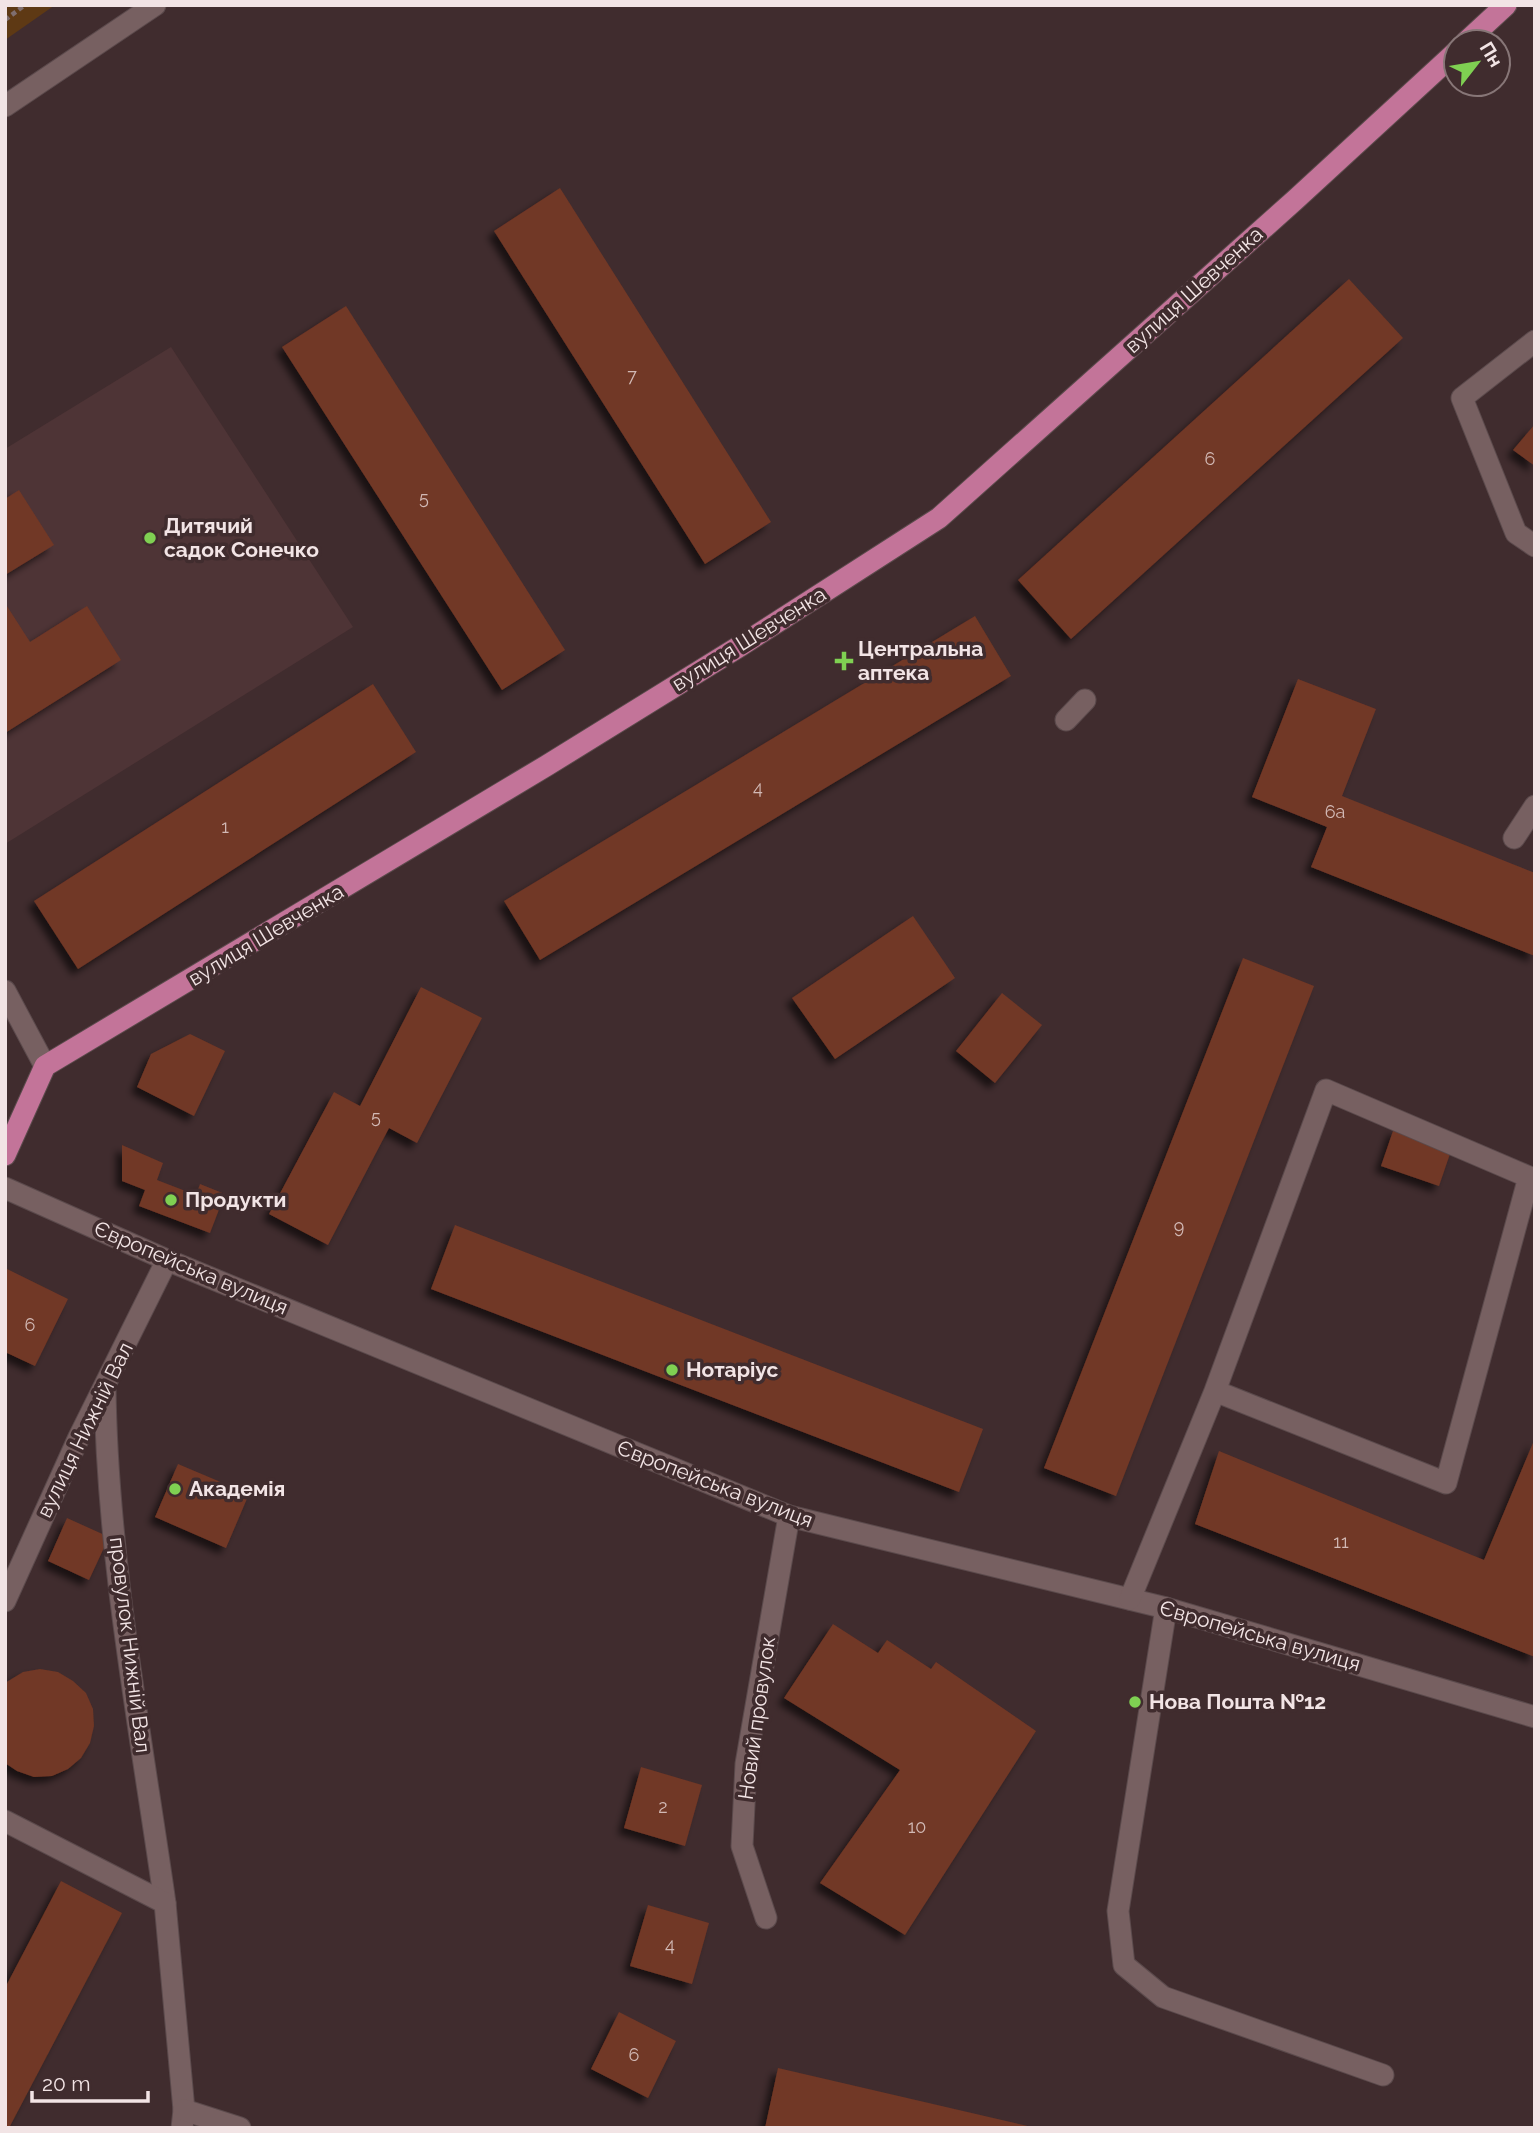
<svg xmlns="http://www.w3.org/2000/svg" width="1540" height="2133" viewBox="0 0 1540 2133" font-family="Raleway,sans-serif">
  <defs>
    <filter id="shadow"><feDropShadow dx="-6" dy="6" stdDeviation="3.5" flood-color="#0009"/></filter>
  </defs>
  <rect width="100%" height="100%" fill="#402c2e"/>
  <path fill="#4e3436" d="M171,347L353,627L5,844V449Z"/>
  <path fill="#5e3914" d="M5,5H55L5,40Z"/>
  <g fill="#713725" filter="url(#shadow)">
    <path d="M560,188L771,522L705,564L494,231Z"/>
    <path d="M1349,279L1403,338L1071,639L1018,580Z"/>
    <path d="M346,306L565,650L502,690L282,347Z"/>
    <path d="M1535,424V466L1513,450Z"/>
    <path d="M19,490L54,545L5,575V499Z"/>
    <path d="M5,603L30,642L87,606L121,660L5,733Z"/>
    <path d="M975,616L1011,676L540,960L504,901Z"/>
    <path d="M1298,679L1376,709L1342,796L1535,873V956L1311,867L1327,827L1252,797Z"/>
    <path d="M373,684L416,752L78,969L34,901Z"/>
    <path d="M913,916L955,978L835,1059L792,998Z"/>
    <path d="M1243,958L1314,986L1116,1496L1044,1468Z"/>
    <path d="M421,987L482,1018L417,1143L389,1128L328,1245L269,1214L334,1092L360,1106Z"/>
    <path d="M1002,993L1042,1025L995,1083L956,1051Z"/>
    <path d="M190,1034L225,1051L194,1116L137,1087L151,1054Z"/>
    <path d="M1394,1128L1452,1148L1439,1186L1381,1166Z"/>
    <path d="M122,1145L163,1163L157,1180L196,1195L200,1184L225,1194L210,1233L139,1206L145,1190L122,1181Z"/>
    <path d="M455,1225L983,1429L959,1492L431,1289Z"/>
    <path d="M5,1268L68,1299L35,1366L5,1352Z"/>
    <path d="M1535,1438V1657L1195,1524L1219,1451L1484,1560Z"/>
    <path d="M178,1464L249,1494L226,1548L155,1517Z"/>
    <path d="M67,1518L109,1537L89,1580L48,1561Z"/>
    <path d="M833,1624L878,1653L887,1640L931,1669L936,1662L1036,1731L905,1935L820,1883L900,1770L784,1698Z"/>
    <path d="M40,1669L58,1672L73,1681L86,1693L93,1709L94,1726L90,1743L81,1758L68,1769L52,1776L34,1777L17,1771L5,1763V1683L23,1672Z"/>
    <path d="M641,1767L702,1785L685,1846L624,1828Z"/>
    <path d="M61,1881L122,1913L9,2128H5V1988Z"/>
    <path d="M648,1905L709,1923L692,1984L630,1966Z"/>
    <path d="M619,2012L676,2041L648,2098L591,2069Z"/>
    <path d="M778,2068L1032,2127L1031,2128H765Z"/>
  </g>
  <g fill="none" stroke-linecap="round" stroke-linejoin="round">
    <g stroke="#5b4a4c" stroke-width="23">
      <g id="minor">
        <path d="M5,106L155,5"/>
        <path d="M1535,341L1462,398L1516,533L1535,546"/>
        <path d="M1066,720L1085,700"/>
        <path d="M1514,838L1535,806"/>
        <path d="M5,991L45,1066"/>
        <path d="M5,1188L167,1260L789,1516L1166,1608L1535,1717"/>
        <path d="M105,1387C107,1557 141,1734 165,1903"/>
        <path d="M1130,1599L1215,1391L1446,1483L1529,1177L1326,1090L1215,1391"/>
        <path d="M5,1601L79,1437L167,1260"/>
        <path d="M1166,1608L1118,1911L1124,1965L1163,1997L1383,2075"/>
        <path d="M5,1821L165,1903L184,2110L182,2128"/>
        <path d="M766,1918L742,1846L746,1764L789,1516"/>
        <path d="M184,2110L240,2128"/>
      </g>
    </g>
    <g stroke="#5b4a4c" stroke-width="23">
      <g id="major">
        <path d="M1466,42L1506,5"/>
        <path d="M5,1155L45,1066L546,766L740,646L939,518L1295,200L1456,52"/>
      </g>
    </g>
    <path stroke="#7f6e6f" stroke-width="4.5" stroke-dasharray="5 3.5" stroke-linecap="butt" d="M5,20L25,5"/>
    <use href="#minor" stroke="#776061" stroke-width="21"/>
    <use href="#major" stroke="#c37499" stroke-width="21"/>
  </g>
  <g fill="#7fd052" stroke="#402c2e" stroke-width="2.5">
    <circle cx="150" cy="538" r="7"/>
    <path d="M840.5 650.5h7v7h7v7h-7v7h-7v-7h-7v-7h7z"/>
    <circle cx="171" cy="1200" r="7"/>
    <circle cx="672" cy="1370" r="7"/>
    <circle cx="175" cy="1489" r="7"/>
    <circle cx="1135" cy="1702" r="7"/>
  </g>
  <g text-anchor="middle" stroke-width="7" stroke-linejoin="round" paint-order="stroke">
    <g font-size="18" fill="#d2b9b5">
      <text x="632" y="382">7</text>
      <text x="1210" y="465">6</text>
      <text x="424" y="504">5</text>
      <text x="758" y="794">4</text>
      <text x="1335" y="818">6а</text>
      <text x="225" y="833">1</text>
      <text x="376" y="1123">5</text>
      <text x="1179" y="1233">9</text>
      <text x="30" y="1331">6</text>
      <text x="1341" y="1548">11</text>
      <text x="663" y="1813">2</text>
      <text x="917" y="1833">10</text>
      <text x="670" y="1951">4</text>
      <text x="634" y="2061">6</text>
    </g>
    <g font-size="21" fill="#f2e4e5" stroke="#402c2e">
      <text transform="translate(1194 290) rotate(-42)" y="7">вулиця Шевченка</text>
      <text transform="translate(749 639) rotate(-32)" y="7">вулиця Шевченка</text>
      <text transform="translate(266 935) rotate(-31)" y="7">вулиця Шевченка</text>
      <text transform="translate(191 1268) rotate(23)" y="7">Європейська вулиця</text>
      <text transform="translate(85 1430) rotate(-64)" y="7">вулиця Нижній Вал</text>
      <text transform="translate(715 1484) rotate(21)" y="7">Європейська вулиця</text>
      <text transform="translate(1260 1636) rotate(16)" y="7">Європейська вулиця</text>
      <text transform="translate(130 1645) rotate(83)" y="7">провулок Нижній Вал</text>
      <text transform="translate(757 1718) rotate(-82)" y="7">Новий провулок</text>
    </g>
    <g font-size="21" font-weight="bold" fill="#f2e4e5" stroke="#402c2e" text-anchor="start">
      <text x="164" y="533">Дитячий<tspan x="164" dy="24">садок Сонечко</tspan></text>
      <text x="858" y="656">Центральна<tspan x="858" dy="24">аптека</tspan></text>
      <text x="185" y="1207">Продукти</text>
      <text x="686" y="1377">Нотаріус</text>
      <text x="189" y="1496">Академія</text>
      <text x="1149" y="1709">Нова Пошта №12</text>
    </g>
  </g>
  <rect width="1540" height="2133" fill="none" stroke="#f2e4e5" stroke-width="14"/>
  <g transform="translate(1477 63) rotate(59)"><circle r="33" fill="#402c2e" stroke="#877677" stroke-width="2"/>
  <path d="M0-5L12 26L0 18L-12 26Z" fill="#7fd052"/>
  <text y="-10" font-size="19" font-weight="bold" text-anchor="middle" fill="#f2e4e5">Пн</text>
  </g>
  <path d="M32 2091v10h116v-10" fill="none" stroke="#f2e4e5" stroke-width="3.5"/>
  <text x="42" y="2091" font-size="21" fill="#f2e4e5" stroke="#402c2e" stroke-width="5" paint-order="stroke">20 m</text>
</svg>
